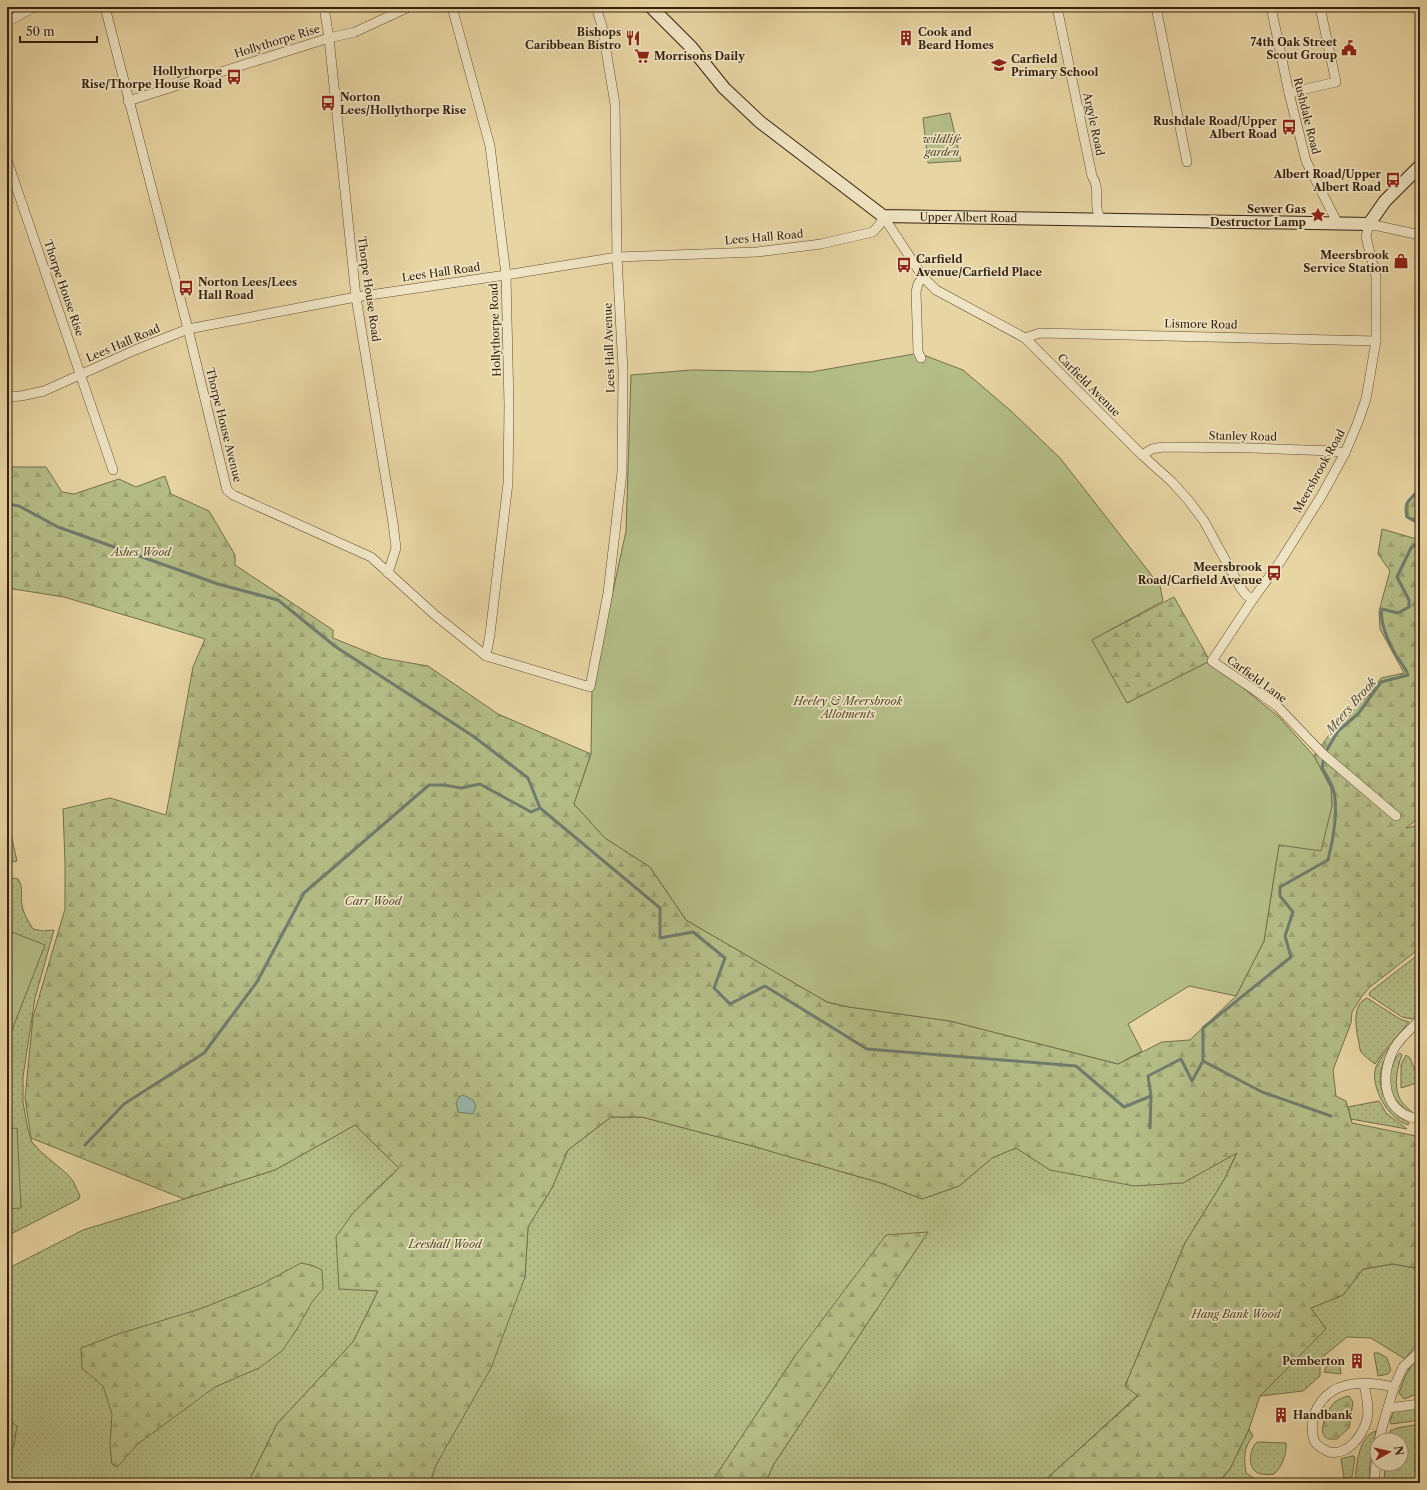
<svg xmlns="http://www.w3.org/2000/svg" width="1427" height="1490" viewBox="0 0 1427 1490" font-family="'Libre Caslon Text',serif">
  <defs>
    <pattern id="grass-dots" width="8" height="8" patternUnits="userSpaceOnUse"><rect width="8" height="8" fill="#b4bd86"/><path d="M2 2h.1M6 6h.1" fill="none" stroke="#9ba272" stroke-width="1.8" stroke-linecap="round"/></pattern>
    <pattern id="forest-firs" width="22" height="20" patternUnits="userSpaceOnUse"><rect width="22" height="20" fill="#b4bd86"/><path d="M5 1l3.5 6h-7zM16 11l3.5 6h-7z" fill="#9ba272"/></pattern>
  </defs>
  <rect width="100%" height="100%" fill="#e7d5a3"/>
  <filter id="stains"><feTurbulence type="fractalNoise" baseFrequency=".005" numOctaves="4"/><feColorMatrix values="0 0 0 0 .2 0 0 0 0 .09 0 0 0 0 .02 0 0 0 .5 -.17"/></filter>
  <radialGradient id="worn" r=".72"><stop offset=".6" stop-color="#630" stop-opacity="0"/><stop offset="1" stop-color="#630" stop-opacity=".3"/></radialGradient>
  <g fill="url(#grass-dots)" stroke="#746f4a">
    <path d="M7,877L18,879C24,888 20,894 22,905C23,913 28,921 33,929L43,931L54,930L35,998L23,1077V1102L28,1130L32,1142L40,1151L67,1174L73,1181L80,1196L79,1199L7,1236Z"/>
    <path d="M1420,953V1015L1412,1019L1402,1017L1369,995L1370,992Z"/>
    <path d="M1367,998L1400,1019L1409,1022L1382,1054L1375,1064C1371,1061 1364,1056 1361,1052C1360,1050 1359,1045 1359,1043C1356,1029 1351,1005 1367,998Z"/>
    <path d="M1394,1042C1390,1050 1385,1058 1382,1067C1375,1089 1390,1114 1409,1123L1408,1125C1389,1120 1369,1086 1376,1067C1380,1058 1388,1049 1394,1042Z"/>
    <path d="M1400,1053L1402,1055C1397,1067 1394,1085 1399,1097C1402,1104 1409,1109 1414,1114C1395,1106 1384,1086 1392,1066C1394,1061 1396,1056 1400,1053Z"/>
    <path d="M1406,1055L1410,1058L1415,1070H1419L1420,1082L1401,1088V1065Z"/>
    <path d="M1379,1101L1387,1114L1407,1129L1351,1119L1348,1107Z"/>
    <path d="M611,1117H642L745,1144L881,1183L922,1199L959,1186L992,1158L1016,1148L1050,1170L1183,1183L1237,1152L1224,1180L1185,1243L1125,1386L1138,1395L1042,1483H765L774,1464L928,1232L795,1356L711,1483H430L436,1465L525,1277L528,1227L552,1188L568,1150Z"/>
    <path d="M355,1125L399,1168L367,1198L339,1288L378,1291L353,1342L277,1424L248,1483H7V1269L83,1230L184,1199L275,1170Z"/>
    <path d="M1393,1264L1420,1269V1339L1405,1359L1371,1338L1347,1337L1320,1359V1376L1303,1391L1260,1396L1325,1329L1311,1308L1343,1295L1363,1269Z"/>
    <path d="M1374,1353H1379L1387,1358L1391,1370L1388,1374L1378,1376Z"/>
    <path d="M1420,1354V1372L1417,1384L1420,1393L1404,1399L1399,1393C1404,1377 1409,1367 1420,1354Z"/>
    <path d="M1339,1357L1341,1374L1324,1372L1328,1363Z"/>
    <path d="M1420,1409V1420L1391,1424L1390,1421L1394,1411Z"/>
    <path d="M1420,1424V1483H1384L1385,1464H1401V1440H1388L1390,1431L1397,1428Z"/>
    <path d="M1249,1429L1253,1436C1243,1448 1244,1459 1246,1473C1252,1477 1258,1481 1265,1481C1275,1482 1281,1477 1291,1483H1218L1230,1469Z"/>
    <path d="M1376,1431L1370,1463L1369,1483H1355C1356,1468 1358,1436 1376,1431Z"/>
    <path d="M1257,1442L1286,1443C1287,1454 1282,1467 1274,1474C1269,1475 1263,1475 1258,1473C1247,1468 1249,1450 1257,1442Z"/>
    <path d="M1352,1456H1354L1355,1458L1352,1477L1344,1478L1341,1459Z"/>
  </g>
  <g fill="url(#forest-firs)" stroke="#746f4a">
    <path d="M7,467H46L62,492L74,494L119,479L136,487L165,476L171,494L209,511L235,555V565L333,630V638L382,658L428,666L498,714L591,754L574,804L605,838L650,867L686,920L827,1002L849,1007L950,1021L1118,1064L1162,1042L1190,1040L1236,996L1264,941L1279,845L1332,806L1331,788L1314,756L1334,728L1370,694L1381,678L1404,673L1380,629L1379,611L1390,571L1378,554L1382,529L1420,540V817L1406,828L1420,825V948L1370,987L1362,996L1352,1012L1351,1023L1333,1070L1336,1096L1346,1101L1352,1123L1416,1136L1420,1141V1269L1393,1264L1363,1269L1343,1295L1311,1308L1326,1329L1260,1396L1249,1429L1230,1469L1218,1483H1042L1138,1396L1125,1386L1185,1243L1224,1180L1237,1153L1183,1183L1134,1186L1050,1170L1016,1148L992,1158L959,1186L922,1199L881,1183L745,1144L642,1117H611L568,1150L552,1188L528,1227L525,1277L491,1368L436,1465L430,1483H248L277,1424L353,1342L378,1291L339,1289L336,1237L353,1213L399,1168L355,1125L275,1170L184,1199L31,1138L25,1098L33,1017L65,909V862L63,809L110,798L166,815L193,667L205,639L64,597L7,588Z"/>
    <path d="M1420,490V520L1408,517V502Z"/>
    <path d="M1174,597L1210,661L1127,703L1091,640Z"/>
    <path d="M928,1232L774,1464L765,1483H711L795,1356L886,1235Z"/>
    <path d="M301,1263L311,1265L322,1270L323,1289L312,1302L297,1329L282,1351L259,1368L215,1387L139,1443L117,1467L112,1464L110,1446L112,1414L103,1386L82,1368L81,1348L118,1334L200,1309L260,1285Z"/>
    <path d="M1349,1396L1353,1402L1349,1428L1337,1439C1333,1439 1328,1440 1325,1437C1318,1430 1328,1408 1335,1402C1339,1399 1344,1397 1349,1396Z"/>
    <path d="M9,1421L17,1426L14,1445L7,1461V1422Z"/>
  </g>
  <g fill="#b4bd86" stroke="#746f4a">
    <path d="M950,113L961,161L928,163L923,118Z"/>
    <path d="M914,354L920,357L921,354L963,370L1011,411L1060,458L1160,586L1163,601L1092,640L1127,703L1210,661L1279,717L1314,756L1331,788L1332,806L1321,851L1279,845L1264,941L1236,996L1189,986L1128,1024L1142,1051L1118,1064L950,1021L849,1007L827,1002L686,920L650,867L605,838L574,804L591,754L592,688L626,531L631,375L692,370L811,372Z"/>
    <path d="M7,816L17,861L7,863Z"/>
    <path d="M7,930L45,945L7,1043Z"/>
    <path d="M17,1128L21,1208L7,1209V1129Z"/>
  </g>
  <path fill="#98b8ad" stroke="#707c6d" d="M463,1095L473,1100L476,1106L473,1114L458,1112L456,1103L459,1097Z"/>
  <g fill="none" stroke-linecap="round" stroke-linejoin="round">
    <g stroke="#707c6d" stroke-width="3">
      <path d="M1420,487C1413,501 1403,497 1407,517L1420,524"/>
      <path d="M7,504L19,506L58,527L218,584L278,600L336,647L473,736L528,778L540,808L660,908V938L693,932L725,958L714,988L730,1004L765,986L867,1049L1076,1066L1124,1107L1151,1096"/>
      <path d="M1203,1061L1262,1092L1331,1116"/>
      <path d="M1150,1128L1151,1096L1148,1076L1181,1059L1192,1081L1203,1061V1028L1291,957L1285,936L1293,912L1280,896V887L1328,860C1333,841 1339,808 1333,789C1331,782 1325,774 1322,767L1325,753L1338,731L1358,714L1381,682L1408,675C1406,669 1403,666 1400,661C1391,649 1379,623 1382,609L1398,613L1409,607V600L1397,577L1411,548L1420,541"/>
      <path d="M85,1145L124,1104L204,1053L257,982L304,893L429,785H444L461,788L480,784L531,812L540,808"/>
    </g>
    <g stroke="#614e32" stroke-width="10">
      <g id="street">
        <path d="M105,7L188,329L227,490L233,495L371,557L435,615L486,656L590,687L608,593L622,472L623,370L617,257L615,104L602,26L596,7"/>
        <path d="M324,7L329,38L356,297L393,523L396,548L388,573"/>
        <path d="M452,7L490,146L506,275L509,406L508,483L490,634L486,656"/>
        <path d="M1057,7L1092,176C1102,190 1091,207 1102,220"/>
        <path d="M1156,7L1187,162"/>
        <path d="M1271,7L1289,93L1306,161L1338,224"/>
        <path d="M7,22L34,7"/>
        <path d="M1289,93L1336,82L1320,7"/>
        <path d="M128,101L329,38L355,32L409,7"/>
        <path d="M7,160L113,470"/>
        <path d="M883,216L923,277L936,290L1025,338L1142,455L1172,482L1189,501L1204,521L1240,587L1246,595L1253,599"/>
        <path d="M1025,338L1040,333L1376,341"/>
        <path d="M921,358L918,352L916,292L918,284L923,277"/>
        <path d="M7,397L21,396L44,391L135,350L188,329L356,297L506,275L617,257L757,252L821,244L873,232L880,224L883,216"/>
        <path d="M1142,455L1152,449L1163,447L1253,448L1334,451L1345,453"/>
        <path d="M1396,816L1322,753L1277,706L1262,695L1212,661L1253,599L1280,562L1322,495L1345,453L1358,422L1366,399L1376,341V277L1366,237L1369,224L1420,235"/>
        <path d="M1420,1020C1412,1028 1401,1037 1395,1047C1379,1075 1382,1114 1420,1119"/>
        <path d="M1364,1384C1366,1396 1370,1408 1367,1420C1362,1436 1348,1456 1329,1452C1325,1450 1317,1446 1315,1442C1311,1435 1312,1422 1314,1415C1327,1379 1363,1380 1394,1387"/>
        <path d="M1388,1408L1420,1404"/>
        <path d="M1379,1440L1382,1428L1394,1387L1403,1367L1420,1351"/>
        <path d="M1374,1483L1377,1453"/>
      </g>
    </g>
    <g stroke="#34210d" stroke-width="14">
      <g id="secondary">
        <path id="s1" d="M651,7L691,47L724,88L760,122L883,216L1369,224L1385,201L1420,166"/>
      </g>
    </g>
    <use href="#street" stroke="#efe4c3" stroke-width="9"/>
    <use href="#secondary" stroke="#efe4c3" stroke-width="12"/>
  </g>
  <defs>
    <g id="restaurant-bare" transform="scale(1.2)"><path d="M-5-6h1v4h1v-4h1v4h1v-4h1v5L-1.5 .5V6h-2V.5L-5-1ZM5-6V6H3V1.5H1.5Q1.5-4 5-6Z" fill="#8f2418" stroke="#efe4c3" stroke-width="2.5" paint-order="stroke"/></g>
    <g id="building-bare" transform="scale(1.2)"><path d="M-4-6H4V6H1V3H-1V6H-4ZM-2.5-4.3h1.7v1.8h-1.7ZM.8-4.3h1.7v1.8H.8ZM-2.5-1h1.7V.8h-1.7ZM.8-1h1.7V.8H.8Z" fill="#8f2418" stroke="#efe4c3" stroke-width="2.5" paint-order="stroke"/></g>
    <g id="civic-bare" transform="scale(1.2)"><path d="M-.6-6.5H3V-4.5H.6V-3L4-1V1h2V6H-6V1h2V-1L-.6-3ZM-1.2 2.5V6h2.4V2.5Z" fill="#8f2418" stroke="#efe4c3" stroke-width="2.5" paint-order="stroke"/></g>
    <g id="supermarket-bare" transform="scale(1.2)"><path d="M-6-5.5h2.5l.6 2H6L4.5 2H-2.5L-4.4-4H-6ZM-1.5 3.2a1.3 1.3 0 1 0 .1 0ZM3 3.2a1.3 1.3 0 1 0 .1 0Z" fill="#8f2418" stroke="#efe4c3" stroke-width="2.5" paint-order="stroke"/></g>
    <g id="school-bare" transform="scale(1.2)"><path d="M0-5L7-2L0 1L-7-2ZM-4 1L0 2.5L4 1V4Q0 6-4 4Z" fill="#8f2418" stroke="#efe4c3" stroke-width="2.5" paint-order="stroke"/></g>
    <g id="bus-bare" transform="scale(1.2)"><path d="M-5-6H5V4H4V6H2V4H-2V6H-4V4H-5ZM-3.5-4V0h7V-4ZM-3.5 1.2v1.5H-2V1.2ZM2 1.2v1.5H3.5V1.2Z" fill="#8f2418" stroke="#efe4c3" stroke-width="2.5" paint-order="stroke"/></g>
    <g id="sight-bare" transform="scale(1.2)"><path d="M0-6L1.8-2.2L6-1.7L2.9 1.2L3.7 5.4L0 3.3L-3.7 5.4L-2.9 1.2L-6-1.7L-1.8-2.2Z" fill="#8f2418" stroke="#efe4c3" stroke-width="2.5" paint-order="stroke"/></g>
    <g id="shop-bare" transform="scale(1.2)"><path d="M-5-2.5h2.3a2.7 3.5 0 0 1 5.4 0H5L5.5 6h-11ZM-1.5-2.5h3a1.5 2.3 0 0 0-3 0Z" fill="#8f2418" stroke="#efe4c3" stroke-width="2.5" paint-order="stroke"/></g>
  </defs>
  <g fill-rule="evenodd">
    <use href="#restaurant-bare" x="633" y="38"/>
    <use href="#building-bare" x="906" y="38"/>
    <use href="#civic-bare" x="1349" y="48"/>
    <use href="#supermarket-bare" x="642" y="56"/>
    <use href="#school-bare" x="999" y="65"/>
    <use href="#bus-bare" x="234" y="77"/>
    <use href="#bus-bare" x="328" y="103"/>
    <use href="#bus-bare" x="1289" y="127"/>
    <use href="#bus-bare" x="1393" y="180"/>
    <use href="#sight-bare" x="1318" y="215"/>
    <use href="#shop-bare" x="1401" y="261"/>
    <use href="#bus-bare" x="904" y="265"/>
    <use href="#bus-bare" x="186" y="288"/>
    <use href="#bus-bare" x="1274" y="573"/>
    <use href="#building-bare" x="1357" y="1361"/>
    <use href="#building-bare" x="1281" y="1415"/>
  </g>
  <g text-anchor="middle" stroke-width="3.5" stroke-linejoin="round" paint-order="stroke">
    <g font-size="11" font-weight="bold" fill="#34210d" stroke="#efe4c3" text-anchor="end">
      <text x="621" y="36">Bishops<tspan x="621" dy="13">Caribbean Bistro</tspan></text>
      <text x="918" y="36" text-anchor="start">Cook and<tspan x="918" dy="13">Beard Homes</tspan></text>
      <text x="1337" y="46">74th Oak Street<tspan x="1337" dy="13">Scout Group</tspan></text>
      <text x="654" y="60" text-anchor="start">Morrisons Daily</text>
      <text x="1011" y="63" text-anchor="start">Carfield<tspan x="1011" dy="13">Primary School</tspan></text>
      <text x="222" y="75">Hollythorpe<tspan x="222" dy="13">Rise/Thorpe House Road</tspan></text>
      <text x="340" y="101" text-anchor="start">Norton<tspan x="340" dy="13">Lees/Hollythorpe Rise</tspan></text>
      <text x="1277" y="125">Rushdale Road/Upper<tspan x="1277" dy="13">Albert Road</tspan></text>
      <text x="1381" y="178">Albert Road/Upper<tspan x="1381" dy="13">Albert Road</tspan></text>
      <text x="1306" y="213">Sewer Gas<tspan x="1306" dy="13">Destructor Lamp</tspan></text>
      <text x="1389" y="259">Meersbrook<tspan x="1389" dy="13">Service Station</tspan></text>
      <text x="916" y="263" text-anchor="start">Carfield<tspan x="916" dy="13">Avenue/Carfield Place</tspan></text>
      <text x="198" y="286" text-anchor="start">Norton Lees/Lees<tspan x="198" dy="13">Hall Road</tspan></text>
      <text x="1262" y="571">Meersbrook<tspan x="1262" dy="13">Road/Carfield Avenue</tspan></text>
      <text x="1345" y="1365">Pemberton</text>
      <text x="1293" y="1419" text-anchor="start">Handbank</text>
    </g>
    <g font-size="11" fill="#34210d" stroke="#efe4c3">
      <text transform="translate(277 41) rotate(-17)" y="4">Hollythorpe Rise</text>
      <text transform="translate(1307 116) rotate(76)" y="4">Rushdale Road</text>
      <text transform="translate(1094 124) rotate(78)" y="4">Argyle Road</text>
      <text dy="4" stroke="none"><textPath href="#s1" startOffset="399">Upper Albert Road</textPath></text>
      <text transform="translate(764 237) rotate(-5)" y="4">Lees Hall Road</text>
      <text transform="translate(441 272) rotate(-8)" y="4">Lees Hall Road</text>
      <text transform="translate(64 288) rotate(71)" y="4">Thorpe House Rise</text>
      <text transform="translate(369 289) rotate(82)" y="4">Thorpe House Road</text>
      <text transform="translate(1201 324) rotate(1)" y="4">Lismore Road</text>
      <text transform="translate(495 330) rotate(-92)" y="4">Hollythorpe Road</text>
      <text transform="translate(123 343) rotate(-23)" y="4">Lees Hall Road</text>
      <text transform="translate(609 348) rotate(-92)" y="4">Lees Hall Avenue</text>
      <text transform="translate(1089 385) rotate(45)" y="4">Carfield Avenue</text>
      <text transform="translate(224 425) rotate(76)" y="4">Thorpe House Avenue</text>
      <text transform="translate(1243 436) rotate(1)" y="4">Stanley Road</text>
      <text transform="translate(1319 471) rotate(-61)" y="4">Meersbrook Road</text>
      <text transform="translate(1257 679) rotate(36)" y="4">Carfield Lane</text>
    </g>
    <g font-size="11" font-style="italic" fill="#54482b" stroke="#efe4c3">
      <text x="942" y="143">wildlife<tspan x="942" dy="13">garden</tspan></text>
      <text x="141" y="556">Ashes Wood</text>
      <text x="848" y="705">Heeley &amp; Meersbrook<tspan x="848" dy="13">Allotments</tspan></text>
      <text x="373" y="905">Carr Wood</text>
      <text x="445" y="1248">Leeshall Wood</text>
      <text x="1236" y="1318">Hang Bank Wood</text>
    </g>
    <g font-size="12" font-style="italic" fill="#524e3d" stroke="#efe4c3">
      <text transform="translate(1351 706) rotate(-49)" y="4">Meers Brook</text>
    </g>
  </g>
  <rect width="1427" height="1490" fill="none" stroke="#e7d5a3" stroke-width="24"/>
  <rect x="8" y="8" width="1411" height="1474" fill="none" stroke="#34210d" stroke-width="2"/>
  <rect x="12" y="12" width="1403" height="1466" fill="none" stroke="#34210d"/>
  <g transform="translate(1389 1452) rotate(82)"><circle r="19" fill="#efe4c3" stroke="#a4967a"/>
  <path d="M0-3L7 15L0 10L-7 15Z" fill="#8f2418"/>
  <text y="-6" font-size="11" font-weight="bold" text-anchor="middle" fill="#34210d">N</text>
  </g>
  <path d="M20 36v6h77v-6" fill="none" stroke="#34210d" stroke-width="2"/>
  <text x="26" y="36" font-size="12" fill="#34210d" stroke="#efe4c3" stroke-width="3" paint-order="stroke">50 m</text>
  <rect width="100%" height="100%" filter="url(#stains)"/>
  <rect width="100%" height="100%" fill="url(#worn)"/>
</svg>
